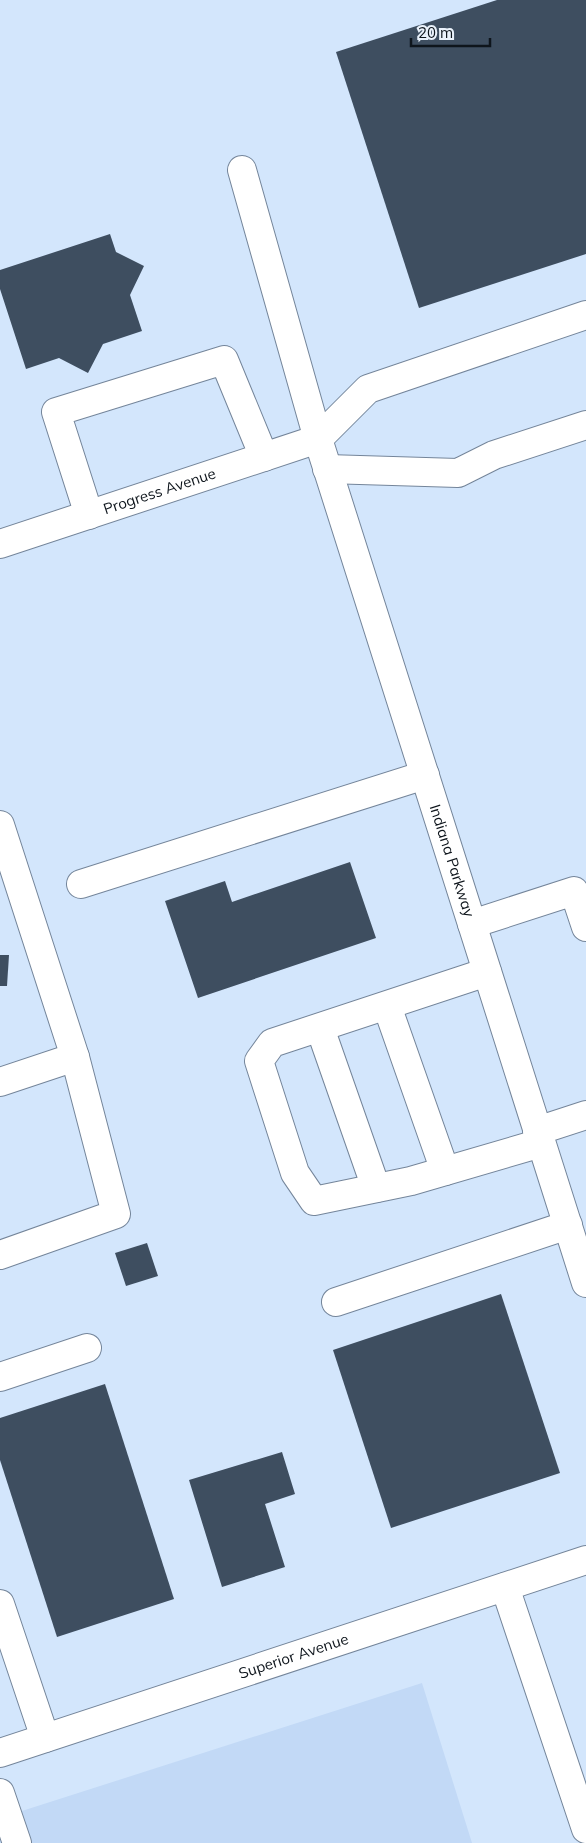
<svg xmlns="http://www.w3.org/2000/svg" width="586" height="1843" viewBox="0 0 586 1843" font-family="Mulish,sans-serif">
  <rect width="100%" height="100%" fill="#d3e6fc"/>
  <path fill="#c2d9f6" d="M422,1683L472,1843H0V1818Z"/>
  <g fill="#3e4e60">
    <path d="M497,0H586V254L419,308L336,52Z"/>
    <path d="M110,234L116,252L144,266L130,295L142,331L103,344L88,373L59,358L26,369L0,289V270Z"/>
    <path d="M350,862L376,938L198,998L165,901L225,881L232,902Z"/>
    <path d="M0,955H9L7,986H0Z"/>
    <path d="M147,1243L158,1276L126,1286L115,1253Z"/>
    <path d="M501,1294L560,1473L391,1528L333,1350Z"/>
    <path d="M105,1384L174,1599L57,1637L0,1460V1418Z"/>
    <path d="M282,1452L295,1494L265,1504L285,1567L222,1587L189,1480Z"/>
  </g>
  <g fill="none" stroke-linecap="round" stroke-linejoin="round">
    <g stroke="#74859a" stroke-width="30">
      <g id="minor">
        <path id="s1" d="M242,170L318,439L586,1283"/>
        <path d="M327,469L458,473L494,455L586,425"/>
        <path d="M89,515L56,412L224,360L264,457"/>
        <path id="s2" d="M0,544L318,439L368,389L586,315"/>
        <path d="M0,825L75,1057L0,1082"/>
        <path d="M81,884L425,775"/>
        <path d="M472,924L574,891L586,927"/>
        <path d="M487,972L272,1043L259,1061L295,1173L314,1201L411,1181L541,1143"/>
        <path d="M387,1006L445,1171"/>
        <path d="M320,1028L376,1188"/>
        <path d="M537,1131L586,1115"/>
        <path d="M0,1255L116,1214L75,1057"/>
        <path d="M336,1302L568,1225"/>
        <path d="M0,1377L87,1348"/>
        <path d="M505,1587L586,1829"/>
        <path d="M0,1604L45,1738"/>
        <path id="s3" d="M0,1753L586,1560"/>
        <path d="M0,1793L17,1843"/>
      </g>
    </g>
    <use href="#minor" stroke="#fff" stroke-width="28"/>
  </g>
  <g text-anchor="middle" stroke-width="5" stroke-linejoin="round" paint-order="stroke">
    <g font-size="15" fill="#0e151c" stroke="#eaf2fb">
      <text dy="5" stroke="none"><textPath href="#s2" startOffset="168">Progress Avenue</textPath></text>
      <text dy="5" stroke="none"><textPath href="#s1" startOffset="722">Indiana Parkway</textPath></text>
      <text dy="5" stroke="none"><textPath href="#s3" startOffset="309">Superior Avenue</textPath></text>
    </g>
  </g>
  <path d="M411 38v8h79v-8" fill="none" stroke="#0e151c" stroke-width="2.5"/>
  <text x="418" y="38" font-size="15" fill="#0e151c" stroke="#eaf2fb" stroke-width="4" paint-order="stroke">20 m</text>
</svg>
